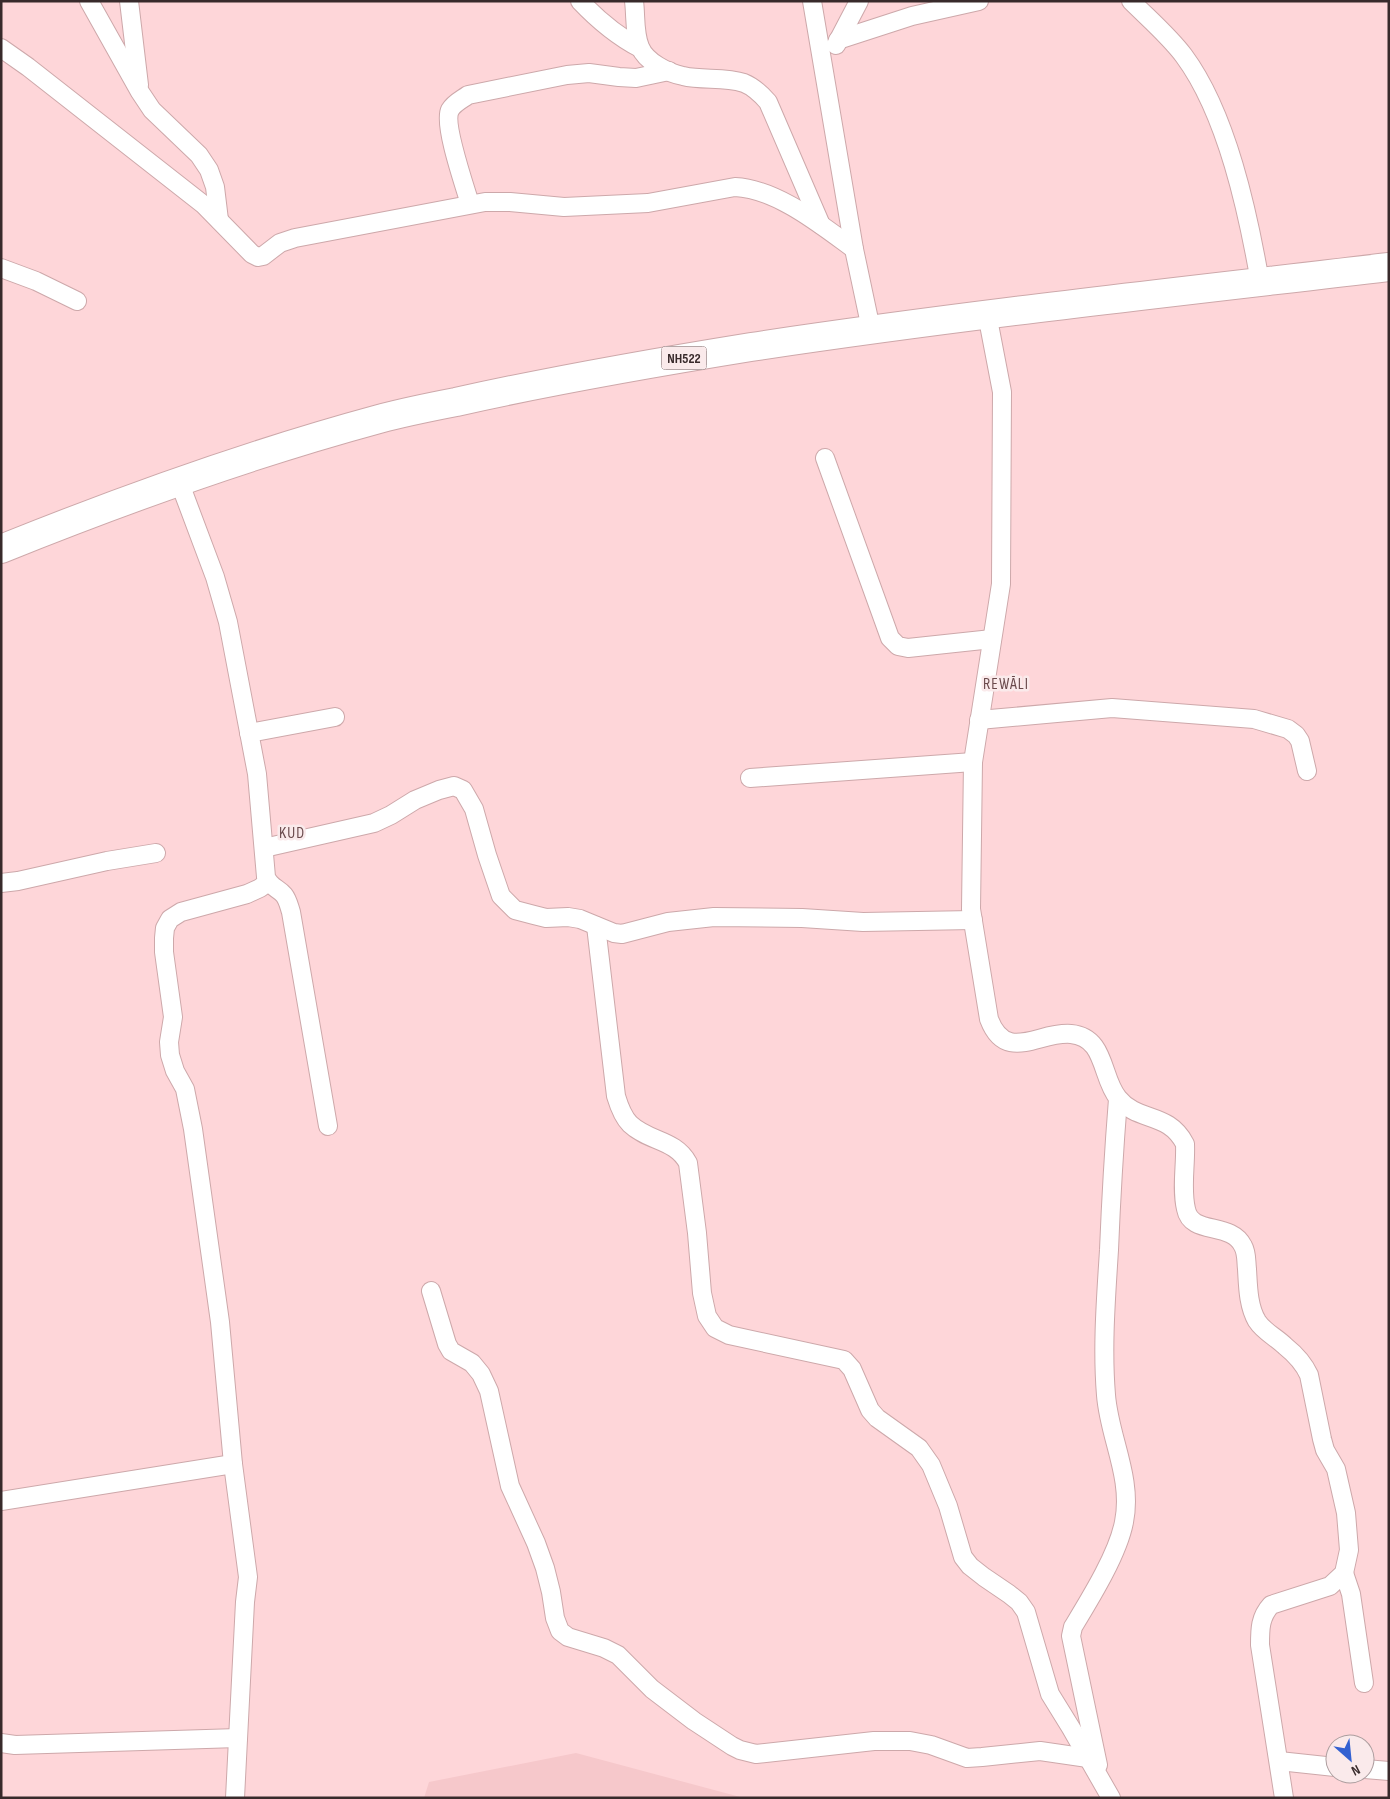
<svg xmlns="http://www.w3.org/2000/svg" width="1390" height="1799" viewBox="0 0 1390 1799" font-family="'Sofia Sans Condensed',sans-serif">
  <rect width="100%" height="100%" fill="#fed6d9"/>
  <path fill="#f6c8cb" d="M576,1753L744,1798H424L429,1782Z"/>
  <g fill="none" stroke-linecap="round" stroke-linejoin="round">
    <g stroke="#cda8aa" stroke-width="20">
      <g id="street">
        <path d="M89,1L140,92L152,110L199,155L209,170L215,187L219,220"/>
        <path d="M129,1L139,85"/>
        <path d="M580,1C598,20 617,36 640,48"/>
        <path d="M634,1C636,16 634,33 640,47C646,62 668,73 683,76C703,81 724,76 744,83C754,87 761,94 768,102L821,225"/>
        <path d="M812,1L854,249L871,329"/>
        <path d="M1131,1C1149,19 1169,36 1184,56C1227,114 1248,213 1260,282"/>
        <path d="M838,40L912,16L979,1"/>
        <path d="M836,45L859,1"/>
        <path d="M1,48L28,67L204,205L252,254L258,257L263,256L280,243L295,238L485,202H510L564,207L648,203L735,187C777,189 821,225 854,249"/>
        <path d="M470,204C465,187 443,124 450,110C454,103 461,100 468,95L567,75L589,73L619,77L636,78L669,71"/>
        <path d="M1,268L36,281L77,301"/>
        <path d="M987,314L1002,392L1001,584L973,762L971,909L989,1019C1006,1064 1039,1031 1071,1034C1106,1037 1101,1078 1118,1098C1138,1123 1168,1111 1185,1144C1186,1165 1181,1188 1186,1209C1191,1236 1231,1221 1243,1246C1247,1253 1246,1261 1247,1269C1248,1285 1248,1306 1257,1321C1264,1332 1276,1337 1285,1346C1295,1354 1304,1364 1309,1375L1322,1439L1325,1450L1336,1469L1346,1513L1349,1550L1344,1573L1330,1586L1271,1605C1260,1617 1260,1629 1260,1645L1284,1798"/>
        <path d="M825,458L890,638L898,646L908,648L992,639"/>
        <path d="M179,481L215,577L228,622L257,774L266,877C270,887 278,888 284,895C288,900 289,906 291,912L328,1126"/>
        <path d="M979,720L1112,708L1254,719L1288,729L1296,735L1300,741L1307,771"/>
        <path d="M249,733L335,717"/>
        <path d="M750,778L973,762"/>
        <path d="M264,848L374,823L391,815L415,800L439,790L454,786L463,790L474,809L487,855L501,896L515,910L534,915L546,918L568,917L580,919L614,933L622,934L668,922L714,917L802,918L863,922L973,920"/>
        <path d="M1,883L18,881L107,861L156,853"/>
        <path d="M596,926L616,1096C619,1106 623,1117 630,1124C649,1142 675,1139 688,1163L697,1233L702,1293L707,1316L715,1328L729,1335L844,1360L852,1369L870,1410L877,1418L919,1448L931,1465L948,1506L963,1557L970,1566L984,1577L1009,1594L1019,1602L1026,1612L1050,1694L1071,1728L1111,1798"/>
        <path d="M431,1291L447,1344L451,1351L472,1363L481,1374L489,1391L510,1486L536,1543L545,1568L551,1592L555,1618L560,1631L568,1637L604,1648L618,1655L652,1689L694,1721L732,1746L740,1750L756,1754L874,1741H910L931,1745L967,1758L982,1757L1040,1751L1088,1758"/>
        <path d="M1,1501L233,1464"/>
        <path d="M1344,1573L1351,1594L1364,1683"/>
        <path d="M1,1743L15,1745L238,1738"/>
        <path d="M1279,1761L1335,1767"/>
        <path d="M1098,1765L1071,1636L1073,1627C1090,1599 1118,1554 1124,1522C1133,1478 1109,1437 1106,1395C1102,1347 1106,1298 1109,1250C1111,1200 1114,1149 1118,1099"/>
        <path d="M1365,1769L1389,1771"/>
        <path d="M235,1798L245,1602L248,1577L233,1464L220,1322L193,1129L185,1089L175,1071L170,1055L169,1042L173,1017L164,952V938L165,928L170,919L181,912L247,894L260,888L268,882"/>
      </g>
    </g>
    <g stroke="#cda8aa" stroke-width="30">
      <path id="highway" d="M1,549C125,499 250,454 379,419C405,412 430,407 456,402C554,380 652,363 751,347C963,315 1176,292 1389,267"/>
    </g>
    <use href="#street" stroke="#fff" stroke-width="18"/>
    <use href="#highway" stroke="#fff" stroke-width="28"/>
  </g>
  <g text-anchor="middle" stroke-width="5" stroke-linejoin="round" paint-order="stroke">
    <rect fill="#faeaeb" stroke="#726465" stroke-width="1" x="661.5" y="346.5" width="45" height="23" rx="4"/>
    <g font-size="14" font-weight="bold" fill="#382a2b">
      <text x="684" y="363">NH522</text>
    </g>
    <g font-size="16" letter-spacing="1" fill="#6a4a4c" stroke="#faeaeb">
      <text x="1006" y="689">REWĀLI</text>
      <text x="292" y="838">KUD</text>
    </g>
  </g>
  <rect width="1390" height="1799" fill="none" stroke="#382a2b" stroke-width="5"/>
  <g transform="translate(1350 1759) rotate(153)"><circle r="24" fill="#faeaeb" stroke="#ac9d9e"/>
  <path d="M0-4L9 19L0 12L-9 19Z" fill="#3361d1"/>
  <text y="-8" font-size="14" font-weight="bold" text-anchor="middle" fill="#382a2b">N</text>
  </g>
</svg>
